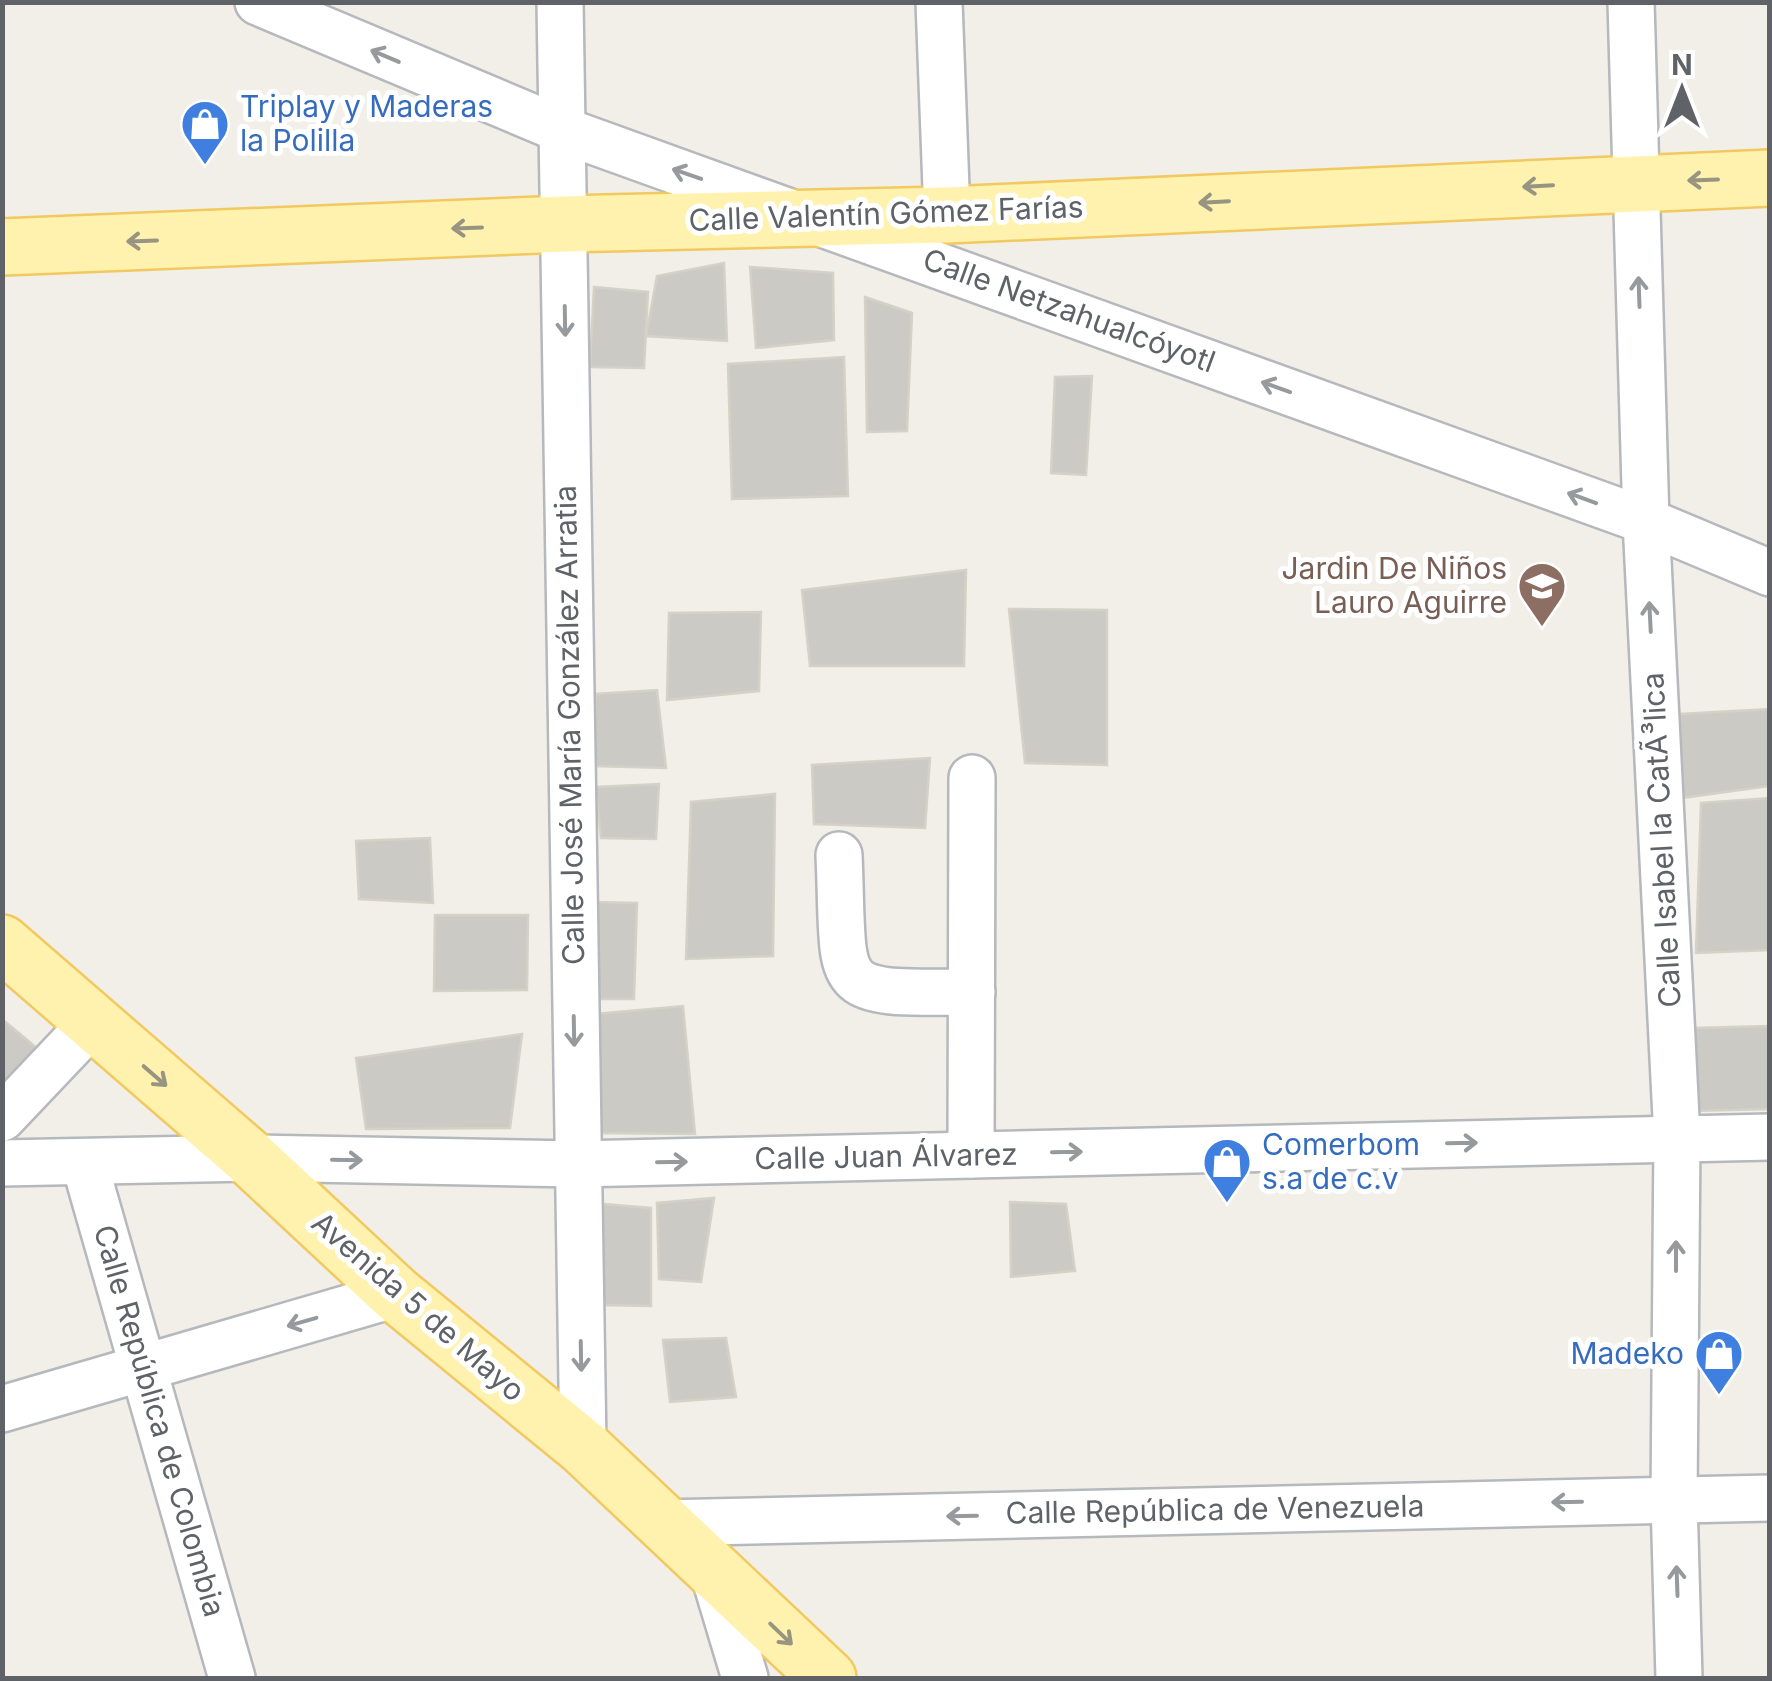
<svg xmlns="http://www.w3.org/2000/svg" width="1772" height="1681" viewBox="0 0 1772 1681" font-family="Inter,sans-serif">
  <rect width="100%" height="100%" fill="#f1efe8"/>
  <g fill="#cccac5" stroke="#d6d1c6" stroke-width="2.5">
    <path d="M724,263L727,341L646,336L657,276Z"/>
    <path d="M750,267L833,273L834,340L756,348Z"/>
    <path d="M594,287L648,292L644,368L590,367Z"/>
    <path d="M865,297L912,313L907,431L867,432Z"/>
    <path d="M844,357L848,496L732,499L728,364Z"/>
    <path d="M1092,376L1086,475L1051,473L1055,377Z"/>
    <path d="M966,570L964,666H810L802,590Z"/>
    <path d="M1009,609L1107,610V765L1025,763Z"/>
    <path d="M761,612L759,691L667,700L669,613Z"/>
    <path d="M657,690L666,768L594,766L596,694Z"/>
    <path d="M1770,709V786L1682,798L1680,714Z"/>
    <path d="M930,758L925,828L814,824L812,765Z"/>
    <path d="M659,784L656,839L601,838L596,787Z"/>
    <path d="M775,794L773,956L686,959L691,802Z"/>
    <path d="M1770,798V950L1696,953L1701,803Z"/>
    <path d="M430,838L433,903L359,899L356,841Z"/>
    <path d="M593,902L637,903L634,999H598Z"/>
    <path d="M435,915H528L527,990L434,991Z"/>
    <path d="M683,1006L695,1134L592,1133L596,1014Z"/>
    <path d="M2,1019L44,1054L2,1086Z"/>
    <path d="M1770,1026V1109L1690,1111L1693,1028Z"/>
    <path d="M522,1034L510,1128L366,1129L356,1058Z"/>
    <path d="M714,1198L701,1282L659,1279L657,1203Z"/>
    <path d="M1010,1202L1066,1204L1075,1271L1011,1277Z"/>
    <path d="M591,1203L651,1208V1306L599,1305Z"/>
    <path d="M726,1338L736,1397L670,1402L663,1340Z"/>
  </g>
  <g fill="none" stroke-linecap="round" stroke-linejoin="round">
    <g stroke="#b5b8bc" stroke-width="50">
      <g id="minor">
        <path d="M258,2L565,131L1646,521L1770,573"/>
        <path d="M560,2L583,1447"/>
        <path d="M939,2L947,215"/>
        <path d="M1631,2L1646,521L1677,1138L1674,1500L1679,1678"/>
        <path d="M839,855C845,994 826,994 972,992"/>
        <path d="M2,1118L93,1022"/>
        <path d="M971,1155L972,778"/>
        <path d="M2,1163L250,1158L576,1164L1770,1137"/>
        <path d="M85,1165L232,1678"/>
        <path d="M2,1409L396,1294"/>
        <path d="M661,1523L1770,1498"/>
        <path d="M712,1568L745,1678"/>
      </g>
    </g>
    <g stroke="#f2c960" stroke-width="60">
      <g id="major">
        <path d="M2,247L564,224L947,215L1770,178"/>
        <path d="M2,943L250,1158L396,1294L583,1447L828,1678"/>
      </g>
    </g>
    <use href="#minor" stroke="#fff" stroke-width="45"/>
    <use href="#major" stroke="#fff2af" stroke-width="55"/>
  </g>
  <defs><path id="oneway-shaft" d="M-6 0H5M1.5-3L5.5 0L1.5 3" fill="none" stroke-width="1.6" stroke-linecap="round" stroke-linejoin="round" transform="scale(2.5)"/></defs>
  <g stroke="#979a9d">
    <use href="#oneway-shaft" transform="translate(385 56) rotate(-157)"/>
    <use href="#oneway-shaft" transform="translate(687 174) rotate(-161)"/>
    <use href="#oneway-shaft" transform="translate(1639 292) rotate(-92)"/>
    <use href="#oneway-shaft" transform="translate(565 321) rotate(89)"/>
    <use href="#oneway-shaft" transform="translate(1276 387) rotate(-160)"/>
    <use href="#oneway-shaft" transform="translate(1582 498) rotate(-160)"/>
    <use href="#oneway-shaft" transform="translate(1650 617) rotate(-93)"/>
    <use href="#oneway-shaft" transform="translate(574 1031) rotate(89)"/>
    <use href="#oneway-shaft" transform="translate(1462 1143) rotate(-1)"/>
    <use href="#oneway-shaft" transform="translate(1067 1152) rotate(-1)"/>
    <use href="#oneway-shaft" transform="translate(347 1160) rotate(1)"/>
    <use href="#oneway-shaft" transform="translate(672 1162) rotate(-1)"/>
    <use href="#oneway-shaft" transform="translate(1676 1256) rotate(-90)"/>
    <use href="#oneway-shaft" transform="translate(302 1322) rotate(164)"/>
    <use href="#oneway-shaft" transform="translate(581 1356) rotate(89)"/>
    <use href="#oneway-shaft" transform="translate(1567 1502) rotate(179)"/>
    <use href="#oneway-shaft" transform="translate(962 1516) rotate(179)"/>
    <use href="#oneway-shaft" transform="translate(1677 1581) rotate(-92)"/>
  </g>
  <g stroke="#979581">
    <use href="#oneway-shaft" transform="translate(1703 180) rotate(178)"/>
    <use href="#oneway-shaft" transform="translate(1538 186) rotate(177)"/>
    <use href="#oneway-shaft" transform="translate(1214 202) rotate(177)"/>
    <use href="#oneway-shaft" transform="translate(467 228) rotate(178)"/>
    <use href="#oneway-shaft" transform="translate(142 241) rotate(178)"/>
    <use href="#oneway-shaft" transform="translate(155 1076) rotate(41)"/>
    <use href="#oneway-shaft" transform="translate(781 1634) rotate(44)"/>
  </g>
  <defs>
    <g id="shop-pin" transform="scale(2.5)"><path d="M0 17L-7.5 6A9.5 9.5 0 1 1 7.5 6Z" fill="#3f7fe0" stroke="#fff"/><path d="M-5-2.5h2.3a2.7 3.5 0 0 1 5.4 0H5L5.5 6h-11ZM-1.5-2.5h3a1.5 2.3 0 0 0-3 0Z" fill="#fff"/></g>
    <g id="school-pin" transform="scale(2.5)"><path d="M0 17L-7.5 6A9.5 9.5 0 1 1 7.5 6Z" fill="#8d6e63" stroke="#fff"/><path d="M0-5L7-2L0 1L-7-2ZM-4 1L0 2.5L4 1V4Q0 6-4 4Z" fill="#fff"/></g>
  </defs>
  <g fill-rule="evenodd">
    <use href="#shop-pin" x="205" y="124"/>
    <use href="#school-pin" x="1542" y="586"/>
    <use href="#shop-pin" x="1227" y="1162"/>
    <use href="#shop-pin" x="1719" y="1354"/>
  </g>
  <g text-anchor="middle" stroke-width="10" stroke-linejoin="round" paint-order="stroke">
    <g font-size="30" fill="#366cbe" stroke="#fff" text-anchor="start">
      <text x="240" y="117">Triplay y Maderas<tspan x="240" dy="34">la Polilla</tspan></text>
      <text x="1262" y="1155">Comerbom<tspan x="1262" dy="34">s.a de c.v</tspan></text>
      <text x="1684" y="1364" text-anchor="end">Madeko</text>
    </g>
    <g font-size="30" fill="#5f6368" stroke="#fff">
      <text transform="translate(886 214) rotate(-2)" y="10">Calle Valentín Gómez Farías</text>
      <text transform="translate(1069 311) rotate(20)" y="10">Calle Netzahualcóyotl</text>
      <text transform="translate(570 725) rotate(-91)" y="10">Calle José María González Arratia</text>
      <text transform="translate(1662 840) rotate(-93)" y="10">Calle Isabel la CatÃ³lica</text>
      <text transform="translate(886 1157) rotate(-1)" y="10">Calle Juan Álvarez</text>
      <text transform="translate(418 1307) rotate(41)" y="10">Avenida 5 de Mayo</text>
      <text transform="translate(159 1421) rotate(74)" y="10">Calle República de Colombia</text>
      <text transform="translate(1215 1510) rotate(-1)" y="10">Calle República de Venezuela</text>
    </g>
    <g font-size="30" fill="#785e54" stroke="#fff" text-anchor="end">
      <text x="1507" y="579">Jardin De Niños<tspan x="1507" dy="34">Lauro Aguirre</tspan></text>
    </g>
  </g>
  <rect width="1772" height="1681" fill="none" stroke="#5f6368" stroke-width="10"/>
  <g transform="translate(1682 90)" stroke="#ffffff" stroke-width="8" paint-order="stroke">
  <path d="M0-8L18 38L0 25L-18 38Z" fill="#5f6368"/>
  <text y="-15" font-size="28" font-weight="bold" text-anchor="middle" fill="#5f6368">N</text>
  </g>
</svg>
